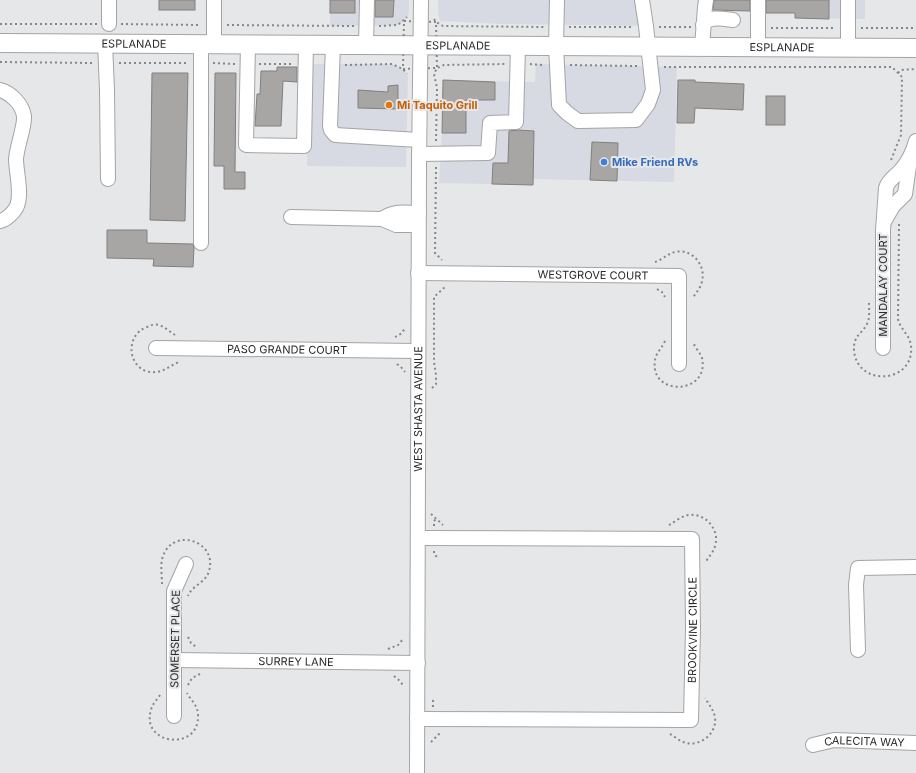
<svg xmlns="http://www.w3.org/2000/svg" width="916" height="773" viewBox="0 0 916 773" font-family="Inter,sans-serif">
  <rect width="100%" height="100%" fill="#e6e7e8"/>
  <g fill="#d7dae3">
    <path d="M330,0H409V11L408,16L404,21L398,25L330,26Z"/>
    <path d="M438,0H647L651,26L503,24L440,21L438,14Z"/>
    <path d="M796,0H865V19L795,18Z"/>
    <path d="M308,64H392L403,69L408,77L406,167L307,166Z"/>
    <path d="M536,64L677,67L674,182L533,179V185L439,183L442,133L443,80L535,82Z"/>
  </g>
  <g fill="#a8a6a5" stroke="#81807e">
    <rect x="159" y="0" width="36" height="10"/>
    <rect x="330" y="0" width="25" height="13"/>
    <path d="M375,0H394L393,17H375Z"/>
    <path d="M714,0H750V11L713,10Z"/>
    <path d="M766,0H829V19L795,18V13H766Z"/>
    <path d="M277,67H297V82L283,81L281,126H255L257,94H260L261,71H277Z"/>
    <path d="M152,73H188L185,221L150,220Z"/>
    <path d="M215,73H236L235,172H245V189H224V166H214Z"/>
    <path d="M443,80L495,82V100H466V133H442Z"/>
    <path d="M678,80H695V82L744,84L743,110L695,108L694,123H677Z"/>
    <path d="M398,85V109L358,108V90L388,92V86Z"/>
    <rect x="766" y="96" width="19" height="29"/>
    <path d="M518,130L534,131L533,185L492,184L493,163H508L509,131Z"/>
    <path d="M592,142L618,143L617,181L590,180Z"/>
    <path d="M107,230H147V243L193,244L194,248L193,267L153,266L154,259L107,258Z"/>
  </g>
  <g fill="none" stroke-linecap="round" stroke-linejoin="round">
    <g stroke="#a4a4a6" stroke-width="16">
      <g id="minor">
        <path d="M109,0V24"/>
        <path d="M214,0V44"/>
        <path d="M557,0L556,46L559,105L567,113L578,121L636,120L648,104L653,90L646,26L642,0"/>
        <path d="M848,0V48"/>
        <path d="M703,25C708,15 724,19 733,20"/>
        <path d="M105,43L107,90L108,179"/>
        <path d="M248,44L246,145L304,146L306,44"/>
        <path d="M333,44L330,126L331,130L335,135L419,140"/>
        <path d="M366,45L367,0"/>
        <path d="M702,47L705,7L706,0"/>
        <path d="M758,47V0"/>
        <path d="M0,90C11,93 22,104 24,116C25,126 17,146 16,159C16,172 23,196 16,208C13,213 6,220 0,221"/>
        <path d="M419,154L488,153L490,123L516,122L518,46"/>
        <path d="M291,217L382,219"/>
        <path d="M885,220L893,206L905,194L910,159"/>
        <path d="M418,225H396L382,219C395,210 403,213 419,213"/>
        <path d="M201,243V44"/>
        <path id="s1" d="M418,273L679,276V364"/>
        <path id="s2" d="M156,348L418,351"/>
        <path d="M883,348V230L886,188C888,180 896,176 901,170C908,162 913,152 916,141"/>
        <path d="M858,650L856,585L858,568L916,567"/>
        <path id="s3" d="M174,660L418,663"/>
        <path d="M174,716V591L186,564"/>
        <path id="s4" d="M417,719L691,720L693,628L692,539L418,538"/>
        <path id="s5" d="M813,745L834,740L916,743"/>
        <path id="s6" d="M417,773L419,164L421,0"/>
      </g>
    </g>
    <g stroke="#a4a4a6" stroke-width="20">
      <g id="major">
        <path id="s7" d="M0,43L916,48"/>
      </g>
    </g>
    <g stroke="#868687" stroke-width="2" stroke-dasharray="2 3" stroke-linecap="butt">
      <path d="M434,19L436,22L443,26L545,27"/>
      <path d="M404,21L436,22L437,68L403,69Z"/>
      <path d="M0,24H97"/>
      <path d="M121,24L201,25"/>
      <path d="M227,25L355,26"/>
      <path d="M379,26L398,25L407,17"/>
      <path d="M569,27H633"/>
      <path d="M659,27H691"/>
      <path d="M771,28H835"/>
      <path d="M861,28H916"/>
      <path d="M0,62L93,63"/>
      <path d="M119,63H189"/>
      <path d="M213,63L235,64"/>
      <path d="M259,64H293"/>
      <path d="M530,64L543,65"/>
      <path d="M345,65L392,64L403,69L407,74"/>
      <path d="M570,65L637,66"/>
      <path d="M664,67H892L902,77L901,135L891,160"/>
      <path d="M898,73L901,70L916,69"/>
      <path d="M436,141L437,88L434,74L437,68L444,65L506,64"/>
      <path d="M436,167L435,253L442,260"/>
      <path d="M655,262C662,260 667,254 675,252C692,248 706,265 702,281C701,288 696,292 693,298"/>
      <path d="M657,289L662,292L665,297"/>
      <path d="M869,303C869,309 870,319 867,324C862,334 853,335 854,351C858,388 915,383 911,346C910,335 900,329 898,319L899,224"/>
      <path d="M175,335C170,332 165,327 159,325C155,324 151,325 147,327C122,336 129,375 156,372C165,371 171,365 179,362"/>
      <path d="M395,337L402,333L405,328"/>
      <path d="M665,341C662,348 656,353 655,360C649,397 710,395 702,358C700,352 695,348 693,342"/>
      <path d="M397,364L401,367L405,372"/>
      <path d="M432,388L436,384V375L434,362V297L445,287"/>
      <path d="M431,514L443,525"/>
      <path d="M669,525C675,522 681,516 689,515C706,513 720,530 715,546C714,552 708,557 706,562"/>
      <path d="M434,526V521L436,519"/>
      <path d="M434,551V554L437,557"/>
      <path d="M162,584C162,576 160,564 163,556C174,526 218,542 209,571C206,583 192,585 188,596"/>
      <path d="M188,637L191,643L196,647"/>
      <path d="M388,649L398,645L404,638"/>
      <path d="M394,676L401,682L403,686"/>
      <path d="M188,685L192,678L200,674"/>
      <path d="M160,695C157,700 152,704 151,710C140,745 200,752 198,715C198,705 191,701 187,693"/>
      <path d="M433,707V701L435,699"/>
      <path d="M670,734C674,736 678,740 683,742C698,748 717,735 715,718C714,710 709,705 705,698"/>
      <path d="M431,742L440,733"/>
    </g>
    <use href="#minor" stroke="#fff" stroke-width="14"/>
    <use href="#major" stroke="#fff" stroke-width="18"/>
  </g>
  <circle fill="#e8710a" stroke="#e6e7e8" stroke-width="1.5" cx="389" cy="105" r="4"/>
  <circle fill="#3f7fe0" stroke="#e6e7e8" stroke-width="1.5" cx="604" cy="162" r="4"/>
  <g text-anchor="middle" stroke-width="4" stroke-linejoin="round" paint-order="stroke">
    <g font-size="11" fill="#292929" stroke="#e6e7e8">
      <text dy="4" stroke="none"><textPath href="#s7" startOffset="134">ESPLANADE</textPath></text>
      <text dy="4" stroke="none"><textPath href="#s7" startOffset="458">ESPLANADE</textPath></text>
      <text dy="4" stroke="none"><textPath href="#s7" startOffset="782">ESPLANADE</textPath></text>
      <text dy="4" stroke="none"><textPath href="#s1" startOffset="175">WESTGROVE COURT</textPath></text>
      <text transform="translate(883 285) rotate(-90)" y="4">MANDALAY COURT</text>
      <text dy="4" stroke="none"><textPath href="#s2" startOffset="131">PASO GRANDE COURT</textPath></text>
      <text dy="4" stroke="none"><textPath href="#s6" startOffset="364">WEST SHASTA AVENUE</textPath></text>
      <text dy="4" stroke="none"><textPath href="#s4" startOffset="364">BROOKVINE CIRCLE</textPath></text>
      <text transform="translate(175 639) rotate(-89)" y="4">SOMERSET PLACE</text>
      <text dy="4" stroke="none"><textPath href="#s3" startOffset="122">SURREY LANE</textPath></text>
      <text dy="4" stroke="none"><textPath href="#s5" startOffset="52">CALECITA WAY</textPath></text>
    </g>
    <g font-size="11" font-weight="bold" fill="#c56008" stroke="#e6e7e8" text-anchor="start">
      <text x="397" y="109">Mi Taquito Grill</text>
    </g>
    <g font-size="11" font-weight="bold" fill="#366cbe" stroke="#e6e7e8" text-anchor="start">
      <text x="612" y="166">Mike Friend RVs</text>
    </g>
  </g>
</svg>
